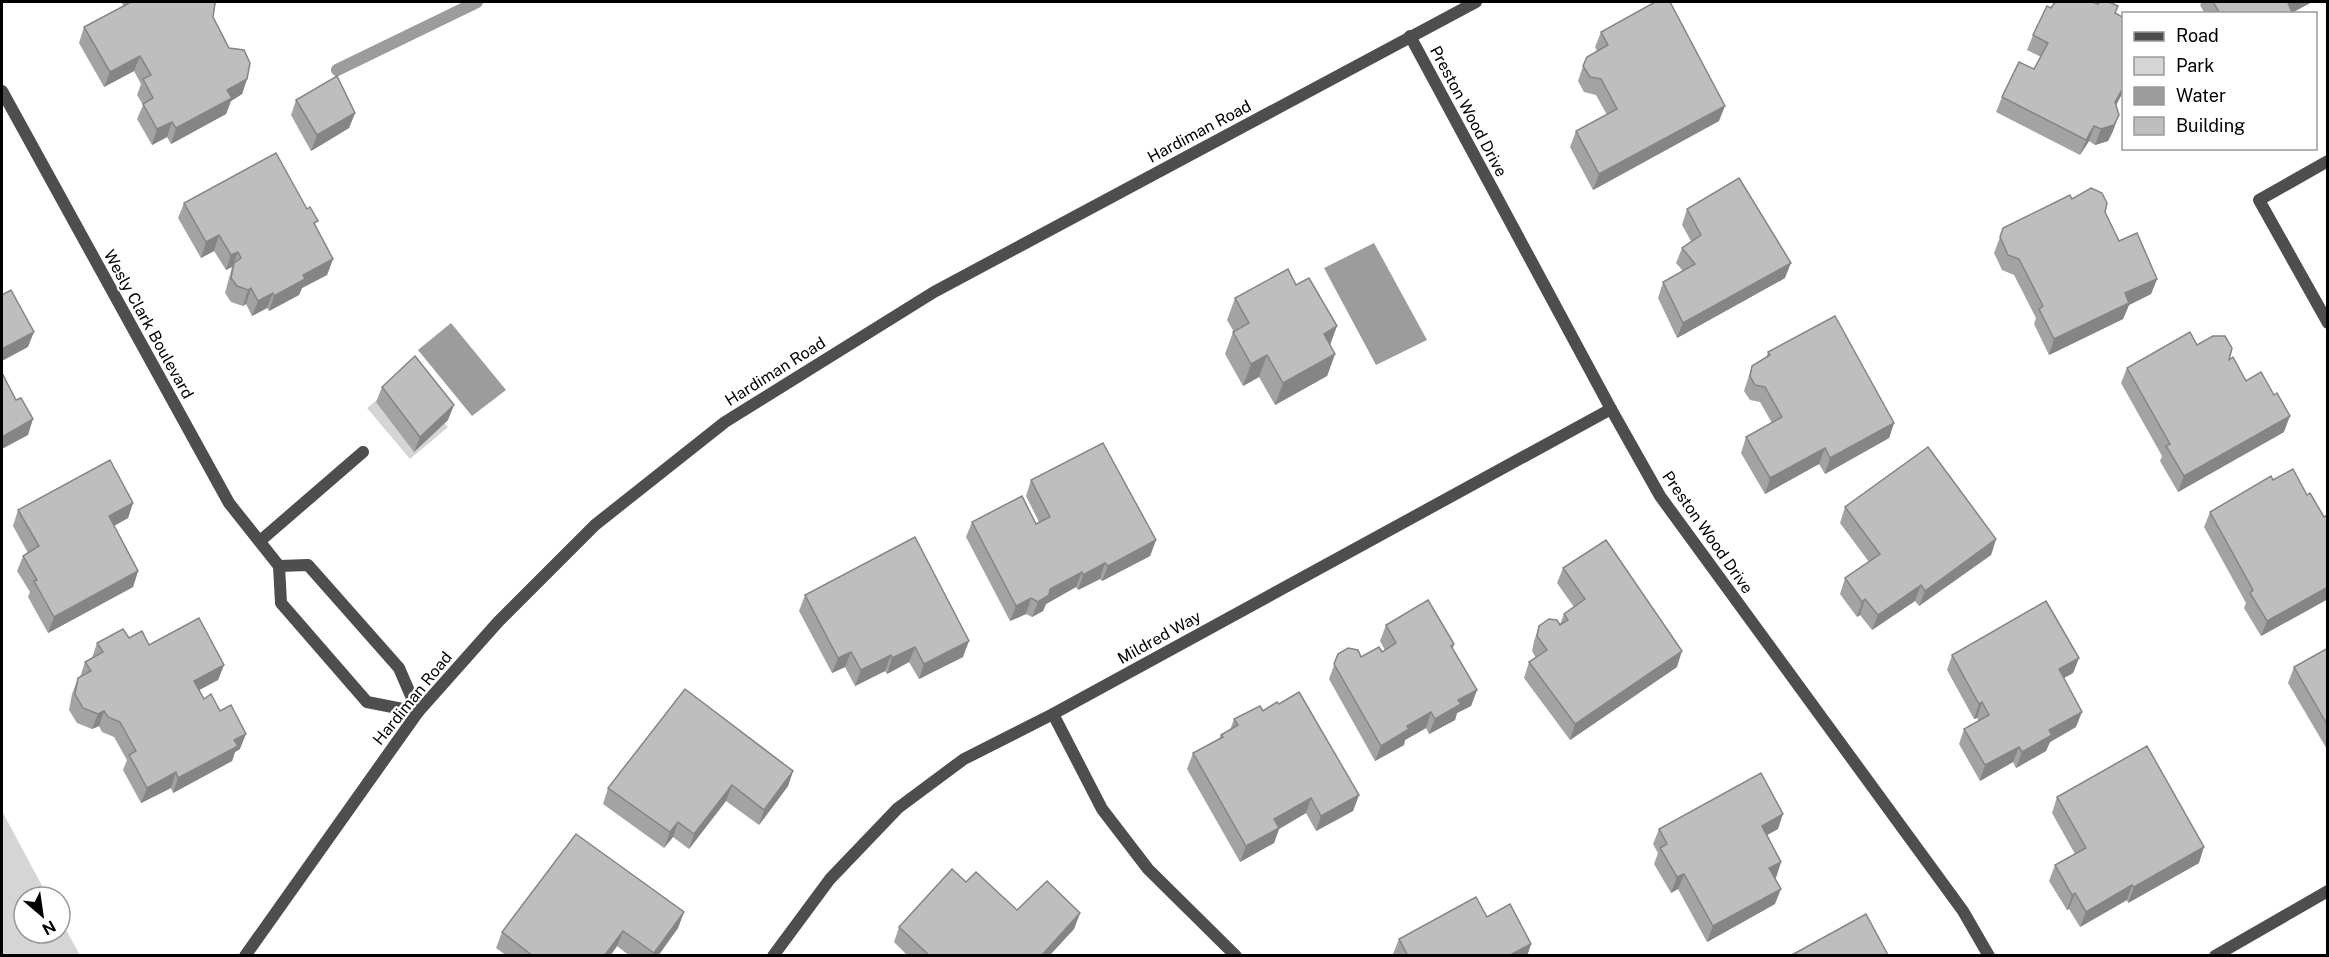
<svg xmlns="http://www.w3.org/2000/svg" width="2329" height="957" viewBox="0 0 2329 957" font-family="'Public Sans',sans-serif">
  <rect width="100%" height="100%" fill="#fff"/>
  <g fill="#d5d5d5">
    <path d="M405,377L448,427L410,459L367,408Z"/>
    <path d="M2,811L48,897H24V933H60V919L80,955H2Z"/>
  </g>
  <g fill="#9c9c9c">
    <path d="M1374,243L1427,340L1376,365L1324,268Z"/>
    <path d="M451,323L506,390L472,416L418,350Z"/>
  </g>
  <g fill="none" stroke-linecap="round" stroke-linejoin="round">
    <path stroke="#9c9c9c" stroke-width="12" d="M337,70L477,2"/>
    <path stroke="#4e4e4e" stroke-width="12" d="M260,541L363,452"/>
    <g stroke="#4e4e4e" stroke-width="12">
      <path d="M1410,36L1611,409L1660,496L1963,911L1989,956"/>
      <path d="M2,91L229,503L279,566L281,603L367,702L418,712"/>
      <path d="M2328,161L2259,200L2328,323"/>
      <path d="M279,566L308,565L399,668L418,712"/>
      <path d="M1053,714L1102,809L1148,869L1236,956"/>
      <path d="M773,956L830,879L898,808L964,759L1053,714L1611,409"/>
      <path d="M2215,956L2328,891"/>
    </g>
    <path stroke="#4e4e4e" stroke-width="12" d="M245,956L418,712L498,622L595,525L725,422L934,292L1476,2"/>
  </g>
  <g fill="#a3a3a3">
    <path d="M121,2H216L213,17L229,48L247,79L242,94L231,101L226,114L171,144L167,137L152,145L137,119L143,105L137,95L141,84L134,71L104,87L79,43L84,27L124,6Z"/>
    <path d="M2202,2H2312L2292,12L2293,14H2205L2200,5Z"/>
    <path d="M2051,8L2116,14L2124,18V90L2116,105L2113,131L2108,141L2095,145L2089,141L2080,155L1996,112L2002,97L2034,69L2041,57L2027,50L2033,35Z"/>
    <path d="M1601,32L1719,121L1593,190L1570,147L1576,131L1607,115L1596,95L1584,92L1578,81L1583,66L1597,51L1595,47Z"/>
    <path d="M296,100L355,113L349,128L311,151L291,115Z"/>
    <path d="M2072,199L2105,212L2119,241L2157,279L2151,294L2129,305L2123,319L2049,355L2034,324L2036,318L2014,275L2002,270L1994,253L2000,237Z"/>
    <path d="M184,203L315,227L333,259L327,275L302,288L299,295L269,311L267,308L252,316L246,304L243,306L231,302L225,293L232,267L226,270L214,251L201,258L178,218Z"/>
    <path d="M1687,209L1785,278L1677,338L1658,298L1663,282L1683,271L1676,263L1682,248L1691,241L1682,225Z"/>
    <path d="M1235,298L1330,346L1335,354L1327,376L1275,405L1259,377L1243,386L1225,354L1233,332H1234L1227,320Z"/>
    <path d="M2197,345L2229,360L2284,432L2178,492L2160,461L2162,456L2121,383L2127,368Z"/>
    <path d="M1768,352L1894,423L1889,438L1825,474L1819,464L1765,494L1741,453L1746,437L1772,423L1760,402L1750,400L1744,391L1752,366L1766,358Z"/>
    <path d="M382,387L448,420L414,452L376,402Z"/>
    <path d="M1031,480L1156,540L1150,556L1102,581L1100,579L1078,590L1076,587L1046,604L1043,611L1032,617L1026,614L1010,621L966,537L972,522L1036,524L1039,522L1026,496Z"/>
    <path d="M2273,480L2307,495L2324,517L2328,515V599L2261,636L2244,608L2246,603L2204,527L2210,512Z"/>
    <path d="M133,503L128,518L114,526L138,571L133,587L48,633L28,597L30,592L17,571L23,556L28,553L13,526L18,510Z"/>
    <path d="M1845,507L1996,539L1991,555L1919,606L1915,601L1872,630L1860,615L1857,617L1840,594L1845,578L1869,562L1840,523Z"/>
    <path d="M1563,568L1677,667L1570,740L1524,678L1529,662L1536,658L1532,651L1534,641L1539,626L1560,624L1564,614L1574,607L1557,583Z"/>
    <path d="M805,595L963,657L919,679L909,662L887,674L885,671L855,686L845,667L832,673L799,611Z"/>
    <path d="M1386,625L1454,644L1453,649L1477,690L1471,706L1457,713L1455,720L1429,734L1426,728L1405,740L1404,745L1375,761L1329,679L1338,654L1361,657L1382,652L1385,650L1380,641Z"/>
    <path d="M129,638L149,645L224,665L218,680L199,690L204,699L240,749L235,752L232,761L173,793L171,788L141,803L123,770L127,760L114,737L102,732L99,726L92,729L77,723L69,710L72,694L78,678L80,677L85,662L92,658L97,643Z"/>
    <path d="M2328,648V751L2288,683L2294,667Z"/>
    <path d="M1952,655L2079,658L2073,673L2064,678L2076,727L2050,742L2046,751L2016,768L2013,762L1980,781L1959,744L1964,729L1979,721L1977,718L1974,719L1947,670Z"/>
    <path d="M1279,704L1359,795L1353,811L1316,831L1306,813L1279,829L1274,843L1240,862L1187,769L1193,753L1219,739L1221,735L1230,730L1234,719L1263,711Z"/>
    <path d="M793,771L788,786L759,825L726,801L689,849L673,837L664,848L603,804L608,788Z"/>
    <path d="M2057,797L2199,863L2128,903L2127,900L2080,927L2069,909L2067,910L2049,881L2055,865L2075,854L2052,813Z"/>
    <path d="M1659,829H1778L1767,835L1781,862L1775,878V904L1707,942L1678,889L1671,893L1654,864L1658,853L1653,844Z"/>
    <path d="M966,882L1017,910L1080,913L1074,929L1049,956H908L894,942L899,927Z"/>
    <path d="M684,912L678,928L658,956H630L617,946L610,956H507L496,948L502,932Z"/>
    <path d="M1487,917L1531,944L1527,956H1394L1393,954L1399,939Z"/>
  </g>
  <g fill="#858585">
    <path d="M2290,2H2312L2290,14L2288,3Z"/>
    <path d="M140,56L134,71L104,87L110,72Z"/>
    <path d="M247,79L242,94L231,101L226,114L171,144L176,128L227,90Z"/>
    <path d="M2124,86V90L2110,117L2115,102Z"/>
    <path d="M1725,106L1719,121L1593,190L1599,174Z"/>
    <path d="M355,113L349,128L311,151L317,135Z"/>
    <path d="M2119,115L2113,131L2108,141L2095,145L2101,129Z"/>
    <path d="M172,122L167,137L152,145L157,129Z"/>
    <path d="M2094,126L2089,141L2080,155L2086,140Z"/>
    <path d="M219,235L214,251L201,258L206,242Z"/>
    <path d="M238,252L232,267L226,270L231,255Z"/>
    <path d="M333,259L327,275L302,288L299,295L269,311L274,296L303,275Z"/>
    <path d="M1791,263L1785,278L1677,338L1683,323Z"/>
    <path d="M2157,279L2151,294L2129,305L2123,319L2049,355L2054,339L2125,293Z"/>
    <path d="M251,288L246,304L243,306L248,290Z"/>
    <path d="M273,293L267,308L252,316L258,301Z"/>
    <path d="M1337,326L1329,348L1324,334Z"/>
    <path d="M34,332L28,347L2,361V349Z"/>
    <path d="M1335,354L1327,376L1275,405L1283,383Z"/>
    <path d="M1267,355L1259,377L1243,386L1251,364Z"/>
    <path d="M454,405L448,420L414,452L420,437Z"/>
    <path d="M2290,416L2284,432L2178,492L2184,476Z"/>
    <path d="M33,419L28,435L2,449V437Z"/>
    <path d="M1894,423L1889,438L1825,474L1830,458Z"/>
    <path d="M1825,448L1819,464L1765,494L1770,478Z"/>
    <path d="M133,503L128,518L103,532L109,516Z"/>
    <path d="M1996,539L1991,555L1919,606L1925,591Z"/>
    <path d="M1156,540L1150,556L1102,581L1108,566Z"/>
    <path d="M1105,563L1100,579L1078,590L1083,575Z"/>
    <path d="M138,571L133,587L48,633L54,617Z"/>
    <path d="M1082,572L1076,587L1046,604L1043,611L1032,617L1038,602L1050,589Z"/>
    <path d="M1921,585L1915,601L1872,630L1878,615Z"/>
    <path d="M2328,587V599L2261,636L2267,621Z"/>
    <path d="M1031,598L1026,614L1010,621L1016,606Z"/>
    <path d="M1865,599L1860,615L1857,617L1862,602Z"/>
    <path d="M969,641L963,657L919,679L924,664Z"/>
    <path d="M915,647L909,662L887,674L892,658Z"/>
    <path d="M1682,651L1677,667L1570,740L1575,724Z"/>
    <path d="M851,652L845,667L832,673L838,658Z"/>
    <path d="M891,655L885,671L855,686L861,670Z"/>
    <path d="M2079,658L2073,673L2053,684L2059,669Z"/>
    <path d="M224,665L218,680L188,696L194,681Z"/>
    <path d="M1477,690L1471,706L1457,713L1455,720L1429,734L1435,719L1458,700Z"/>
    <path d="M1982,702L1977,718L1974,719L1979,704Z"/>
    <path d="M104,711L99,726L92,729L98,714Z"/>
    <path d="M1431,712L1426,728L1405,740L1404,745L1375,761L1381,746L1407,726Z"/>
    <path d="M2082,712L2076,727L2050,742L2046,751L2016,768L2022,752L2049,730Z"/>
    <path d="M246,734L240,749L235,752L232,761L173,793L178,778L234,740Z"/>
    <path d="M2019,747L2013,762L1980,781L1985,765Z"/>
    <path d="M793,771L788,786L759,825L764,810Z"/>
    <path d="M176,772L171,788L141,803L147,788Z"/>
    <path d="M732,785L726,801L689,849L694,834Z"/>
    <path d="M1359,795L1353,811L1316,831L1321,816Z"/>
    <path d="M1311,798L1306,813L1279,829L1274,843L1240,862L1246,846L1274,819Z"/>
    <path d="M1783,814L1778,829L1756,841L1762,826Z"/>
    <path d="M678,822L673,837L664,848L670,832Z"/>
    <path d="M2204,847L2199,863L2128,903L2134,887Z"/>
    <path d="M1781,862L1776,878L1764,884L1769,868Z"/>
    <path d="M1684,874L1678,889L1671,893L1677,877Z"/>
    <path d="M2132,885L2127,900L2080,927L2086,912Z"/>
    <path d="M1781,889L1775,904L1707,942L1713,926Z"/>
    <path d="M2075,893L2069,909L2067,910L2072,895Z"/>
    <path d="M684,912L678,928L658,956H653L654,953Z"/>
    <path d="M1080,913L1074,929L1049,956H1041Z"/>
    <path d="M623,931L617,946L610,956H604Z"/>
    <path d="M1531,944L1527,956H1512V954Z"/>
  </g>
  <g fill="#bebebe" stroke="#858585" stroke-width="1.5">
    <path d="M131,2H214L215,3L213,17L229,48L244,50L250,63L247,79L227,90L232,98L176,128L172,122L157,129L143,104L153,98L143,79L151,75L140,56L110,72L84,27Z"/>
    <path d="M1655,2H1670L1725,106L1599,174L1576,131L1617,109L1601,79L1590,77L1583,66L1587,57L1608,45L1601,32Z"/>
    <path d="M2055,2H2092L2098,4L2099,2H2109L2118,6L2115,13L2124,18V86L2115,102L2119,115L2114,125L2101,129L2094,126L2086,140L2002,97L2019,62L2034,69L2048,43L2033,35L2047,6L2051,8Z"/>
    <path d="M2213,2H2290L2288,3L2293,14H2224L2223,12L2220,14Z"/>
    <path d="M337,76L355,113L317,135L296,100Z"/>
    <path d="M276,153L307,209L310,207L318,221L314,223L333,259L303,275L305,279L274,296L273,293L258,301L251,288L248,290L237,286L231,278L234,263L241,258L238,252L231,255L219,235L206,242L184,203Z"/>
    <path d="M1739,178L1791,263L1683,323L1663,282L1695,264L1682,248L1701,235L1687,209Z"/>
    <path d="M2091,188L2102,193L2107,203L2105,212L2119,241L2137,233L2157,279L2125,293L2129,303L2054,339L2039,309L2043,306L2019,259L2008,255L2000,237L2003,228L2070,195L2072,199Z"/>
    <path d="M1288,269L1296,285L1309,278L1337,326L1324,334L1335,354L1283,383L1267,355L1251,364L1233,332L1249,323L1235,298Z"/>
    <path d="M11,290L34,332L2,349V295Z"/>
    <path d="M1835,316L1894,423L1830,458L1825,448L1770,478L1746,437L1782,417L1765,387L1755,385L1750,376L1752,366L1770,355L1768,352Z"/>
    <path d="M2190,332L2197,345L2213,336H2225L2232,348L2229,360L2233,357L2246,381L2261,372L2274,395L2277,393L2290,416L2184,476L2166,446L2170,444L2127,368Z"/>
    <path d="M415,356L454,405L420,437L382,387Z"/>
    <path d="M2,373L16,400L21,398L33,419L2,437Z"/>
    <path d="M1103,443L1156,540L1108,566L1105,563L1083,575L1082,572L1050,589L1049,595L1038,602L1031,598L1016,606L972,522L1022,496L1036,524L1050,517L1031,480Z"/>
    <path d="M1928,447L1996,539L1925,591L1921,585L1878,615L1865,599L1862,602L1845,578L1880,554L1845,507Z"/>
    <path d="M110,460L133,503L109,516L138,571L54,617L34,581L37,580L23,556L39,546L18,510Z"/>
    <path d="M2293,469L2307,495L2310,493L2324,517L2328,515V587L2267,621L2250,593L2253,590L2210,512L2271,476L2273,480Z"/>
    <path d="M915,537L969,641L924,664L915,647L892,658L891,655L861,670L851,652L838,658L805,595Z"/>
    <path d="M1606,540L1682,651L1575,724L1529,662L1547,650L1537,636L1539,626L1549,619L1557,620L1560,625L1568,620L1564,614L1585,599L1563,568Z"/>
    <path d="M1428,600L1454,644L1451,646L1477,690L1458,700L1461,704L1435,719L1431,712L1407,726L1409,729L1381,746L1334,664L1338,654L1348,648L1358,650L1361,657L1379,647L1382,652L1396,643L1386,625Z"/>
    <path d="M2046,601L2079,658L2059,669L2082,712L2049,730L2052,735L2022,752L2019,747L1985,765L1964,729L1989,715L1982,702L1979,704L1952,655Z"/>
    <path d="M199,618L224,665L194,681L204,699L211,694L220,711L231,705L246,734L234,740L238,746L178,778L176,772L147,788L129,755L136,751L120,722L108,717L104,711L98,714L83,708L75,694L78,678L91,671L85,662L103,652L97,643L123,629L129,638L142,631L149,645Z"/>
    <path d="M2328,648V726L2294,667Z"/>
    <path d="M685,689L793,771L764,810L732,785L694,834L678,822L670,832L608,788Z"/>
    <path d="M1299,692L1359,795L1321,816L1311,798L1274,819L1279,828L1246,846L1193,753L1223,737L1221,735L1238,725L1234,719L1260,706L1263,711L1277,702L1279,704Z"/>
    <path d="M2147,746L2204,847L2134,887L2132,885L2086,912L2075,893L2072,895L2055,865L2086,848L2057,797Z"/>
    <path d="M1761,773L1783,814L1762,826L1781,862L1769,868L1781,889L1713,926L1684,874L1677,877L1660,848L1667,844L1659,829Z"/>
    <path d="M576,834L684,912L654,953L623,931L604,956H533L502,932Z"/>
    <path d="M952,869L966,882L976,872L1017,910L1047,881L1080,913L1041,956H930L899,927Z"/>
    <path d="M1476,897L1487,917L1510,904L1531,944L1512,954V956H1408L1399,939Z"/>
    <path d="M1866,914L1888,955L1887,956H1790Z"/>
  </g>
  <g text-anchor="middle" stroke-width="4.5" stroke-linejoin="round" paint-order="stroke">
    <g font-size="16" fill="#000" stroke="#fff">
      <text transform="translate(1469 111) rotate(62)" y="6">Preston Wood Drive</text>
      <text transform="translate(1199 131) rotate(-28)" y="6">Hardiman Road</text>
      <text transform="translate(149 324) rotate(61)" y="6">Wesly Clark Boulevard</text>
      <text transform="translate(775 371) rotate(-32)" y="6">Hardiman Road</text>
      <text transform="translate(1708 532) rotate(55)" y="6">Preston Wood Drive</text>
      <text transform="translate(1159 637) rotate(-29)" y="6">Mildred Way</text>
      <text transform="translate(412 698) rotate(-51)" y="6">Hardiman Road</text>
    </g>
  </g>
  <rect width="2329" height="957" fill="none" stroke="#000000" stroke-width="6"/>
  <rect x="2122" y="12" width="195" height="138" fill="#ffffff" stroke="#999999" stroke-width="1.5"/>
  <rect x="2134" y="32" width="30" height="9" fill="#4e4e4e" stroke="#999999" stroke-width="1.5"/>
  <text x="2176" y="42" font-size="18" fill="#000000">Road</text>
  <rect x="2134" y="57" width="30" height="18" fill="#d5d5d5" stroke="#999999" stroke-width="1.5"/>
  <text x="2176" y="72" font-size="18" fill="#000000">Park</text>
  <rect x="2134" y="87" width="30" height="18" fill="#9c9c9c" stroke="#999999" stroke-width="1.5"/>
  <text x="2176" y="102" font-size="18" fill="#000000">Water</text>
  <rect x="2134" y="117" width="30" height="18" fill="#bebebe" stroke="#999999" stroke-width="1.5"/>
  <text x="2176" y="132" font-size="18" fill="#000000">Building</text>
  <g transform="translate(42 915) rotate(151)"><circle r="28" fill="#ffffff" stroke="#999999" stroke-width="1.5"/>
  <path d="M0-4.5L10 22L0 15L-10 22Z" fill="#000000"/>
  <text y="-9" font-size="16" font-weight="bold" text-anchor="middle" fill="#000000">N</text>
  </g>
</svg>
